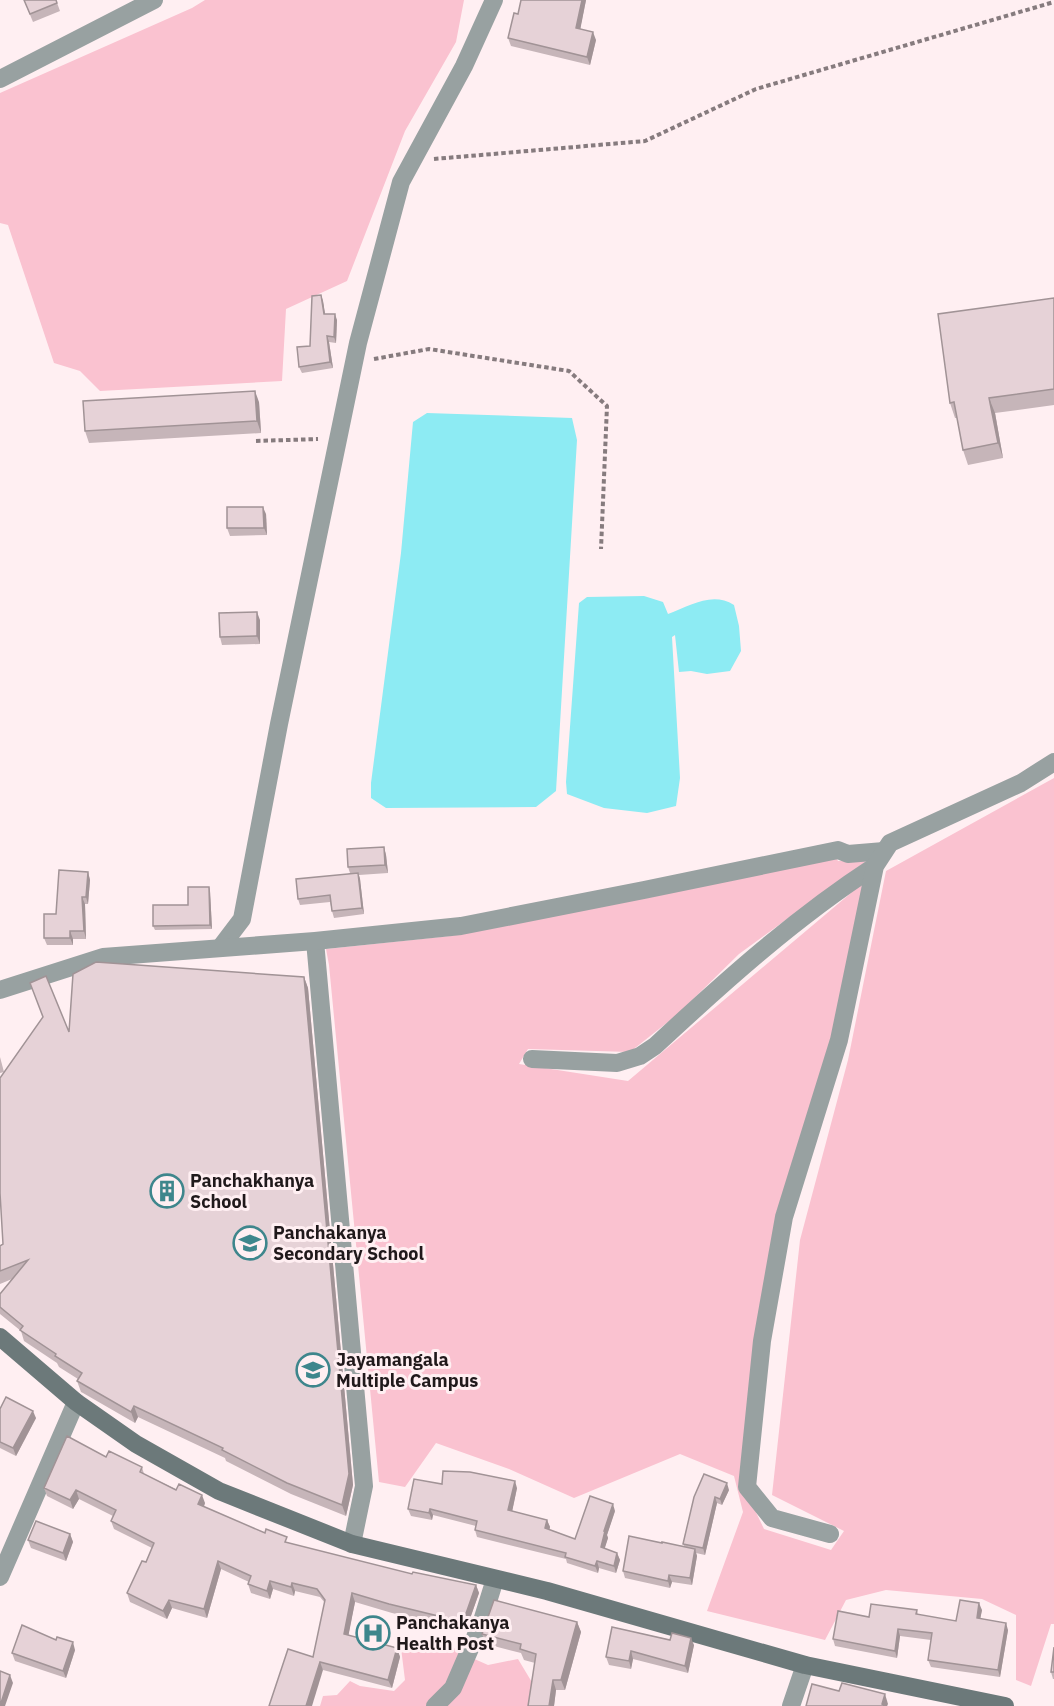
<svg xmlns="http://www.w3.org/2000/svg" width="1054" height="1706" viewBox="0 0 1054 1706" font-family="'IBM Plex Sans',sans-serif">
  <rect width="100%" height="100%" fill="#ffeff2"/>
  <g fill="#fac2d0">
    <path d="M205,0H464L456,42L405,131L347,281L286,309L282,381L100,391L80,371L54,363L8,225L0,223V93L192,8Z"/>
    <path d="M1054,778V1624H1051L1031,1686L1016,1680V1615L982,1599L886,1590L846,1600L825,1640L707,1611L743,1512L734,1476L680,1454L574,1498L509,1469L436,1443L405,1487L379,1482L329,965L326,949L450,936L835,856L838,861L868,860L739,954L678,1014L630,1052L528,1049L519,1064L628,1081L864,882L835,1033L776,1214L741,1481L764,1529L831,1550L844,1531L772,1495L800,1240L848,1060L886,871Z"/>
    <path d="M447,1643L461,1653L488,1665L518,1659L533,1684L530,1706H320L323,1696L337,1695L350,1681L360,1686L394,1691L405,1680L401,1648Z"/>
  </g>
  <g fill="#8debf3">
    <path d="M427,413L572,418L577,440L556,791L536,807L386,808L371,798V783L401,553L413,422Z"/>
    <path d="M644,596L663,602L668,614C690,606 712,591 734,605L739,626L741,651L730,671L707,674L691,671L679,672L675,635L672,637L680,778L676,806L647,813L604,808L567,794L566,782L579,603L587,597Z"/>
  </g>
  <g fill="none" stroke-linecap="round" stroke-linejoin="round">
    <g stroke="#867b7e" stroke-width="4" stroke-dasharray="4.5 3" stroke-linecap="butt">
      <path d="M434,159L645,141L756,89L1054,2"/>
      <path d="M374,359L429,349L569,371L607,406L601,549"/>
      <path d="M256,441L318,439"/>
    </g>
    <g stroke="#98a1a1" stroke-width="18">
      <path d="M0,79L154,0"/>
      <path d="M315,941L364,1486L352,1544"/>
      <path d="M220,948L242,919L279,724L358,343L401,182L464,66L494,0"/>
      <path d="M0,990L103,957L315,941L461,926L644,890L838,850L848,854L884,851"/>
      <path d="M532,1059L617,1063L640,1056L655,1046C725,981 795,918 875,866"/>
      <path d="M830,1534L772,1518L747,1487L762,1341L784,1217L839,1040L875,866L890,843L1021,783L1054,762"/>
      <path d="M0,1577L76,1402"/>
      <path d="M435,1706L453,1688L482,1621L495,1579"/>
      <path d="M791,1706L805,1665"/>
    </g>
    <path stroke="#6c797a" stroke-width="18" d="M0,1337L76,1402L136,1444L219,1491L352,1544L547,1591L805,1665L1005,1706"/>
  </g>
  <g fill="#c6b5b9">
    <path d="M24,0H56L60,11L33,22Z"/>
    <path d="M521,0H586L580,29L596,40L590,65L511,46L508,38L518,14Z"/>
    <path d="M321,295L323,301L325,314L337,320L336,343L329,342L333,368L302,373L299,367L310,346Z"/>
    <path d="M1054,298V405L995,413L1003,458L968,465L963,450L957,418H955L950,403Z"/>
    <path d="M259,402L261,433L89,443L85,431Z"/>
    <path d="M266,514L267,535L230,536L227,528Z"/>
    <path d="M260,620V644L222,645L220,637Z"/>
    <path d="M384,847L386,855L388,873L359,875L360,879L364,914L334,918L332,911L330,902L300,905L298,899L350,873L348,867Z"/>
    <path d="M88,872L90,880L88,904H85L86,939H73V945H47L44,938L56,914Z"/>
    <path d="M209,887L210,891L212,929L155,930L153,926L188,905Z"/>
    <path d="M304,977L308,988L353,1485L346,1516L291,1494L226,1461L225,1458L138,1417L135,1423L83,1393L81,1392L77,1381L78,1379L59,1367L57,1363L24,1341L21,1331L0,1314V1294L12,1279L0,1284V1246L3,1244L69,1032Z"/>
    <path d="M0,1057L4,1072L0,1073Z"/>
    <path d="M0,1409L36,1418L16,1456L0,1448Z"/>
    <path d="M142,1467L144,1474L205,1503L204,1507L289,1543L412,1574L476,1585L479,1593L466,1630L392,1613L355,1602L348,1636L397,1648L400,1657L392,1688L323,1670L313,1657L325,1603L320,1597L295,1591L294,1596L273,1589L270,1599L251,1593L248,1584L249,1582L221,1569L207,1618L172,1608L167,1619L130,1602L127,1593L146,1562L152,1548L114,1529L111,1521L113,1516L79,1499L73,1509L47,1496L44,1488Z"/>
    <path d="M442,1484L517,1488L512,1511L547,1520L550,1527L549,1530L575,1539L615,1511L607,1535L608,1538L604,1549L617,1553L620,1560L616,1573L599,1568L598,1573L567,1563L566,1559L477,1537L475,1530L476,1526L433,1515L432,1520L411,1516L408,1509Z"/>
    <path d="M729,1490L722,1505L717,1503L705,1555L696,1553L697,1556L692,1585L672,1582L670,1588L625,1578L623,1571L662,1543L684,1546L683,1544L694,1497Z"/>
    <path d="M70,1534L73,1542L66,1561L31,1548L28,1540Z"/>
    <path d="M917,1610L918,1615L956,1621L982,1610L980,1619L1008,1630L1000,1677L931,1667L928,1660L931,1640L900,1636L897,1658L835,1646L833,1639L869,1617Z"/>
    <path d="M577,1622L581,1632L565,1690H556L554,1706H528L535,1663L524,1660L521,1653L486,1644L482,1634Z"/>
    <path d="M612,1627L694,1645L688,1673L633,1659L631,1669L609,1665L606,1657Z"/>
    <path d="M1054,1647V1679H1053L1051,1672Z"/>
    <path d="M75,1650L66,1678L15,1661L12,1653Z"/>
  </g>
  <g fill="#a19396">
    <path d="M582,0H586L579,36L576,28Z"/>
    <path d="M593,32L596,40L590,65L587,57Z"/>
    <path d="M321,295L323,301L326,320L324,314Z"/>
    <path d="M335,314L337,320L336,343L334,337Z"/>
    <path d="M327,336L329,342L333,368L330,362Z"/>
    <path d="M255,391L259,402L261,433L257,421Z"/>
    <path d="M989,398L995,413L1003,458L998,443Z"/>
    <path d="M263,507L266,514L267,535L264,528Z"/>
    <path d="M257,612L260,620V644L257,636Z"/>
    <path d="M384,847L386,855L388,873L385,865Z"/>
    <path d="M88,872L90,880L88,904L86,897Z"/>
    <path d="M358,873L360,879L364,914L362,908Z"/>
    <path d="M209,887L210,891L212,929L210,925Z"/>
    <path d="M82,897L85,904L86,939L84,931Z"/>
    <path d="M70,931L73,939V945L70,938Z"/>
    <path d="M304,977L308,988L353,1485L346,1516L342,1505Z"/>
    <path d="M134,1406L138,1417L135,1423L131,1412Z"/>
    <path d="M33,1411L36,1418L16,1456L13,1448Z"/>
    <path d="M515,1481L517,1488L511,1517L508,1510Z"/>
    <path d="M727,1483L729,1490L722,1505L720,1499Z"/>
    <path d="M76,1490L79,1499L73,1509L70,1500Z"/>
    <path d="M202,1495L205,1503L201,1513L198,1504Z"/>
    <path d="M715,1497L717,1503L705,1555L703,1548Z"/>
    <path d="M613,1504L615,1511L607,1535L608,1538L603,1554L601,1547L604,1531Z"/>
    <path d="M430,1509L433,1515L432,1520L429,1513Z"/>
    <path d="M547,1520L550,1527L548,1535L545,1528Z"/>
    <path d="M70,1534L73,1542L66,1561L63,1553Z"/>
    <path d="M695,1549L697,1556L692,1585L690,1578Z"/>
    <path d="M617,1553L620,1560L616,1573L614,1566Z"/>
    <path d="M218,1561L221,1569L207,1618L204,1609Z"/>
    <path d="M597,1561L599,1568L598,1573L595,1566Z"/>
    <path d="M669,1575L672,1582L670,1588L668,1581Z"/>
    <path d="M270,1581L273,1589L270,1599L267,1591Z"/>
    <path d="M292,1583L295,1591L294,1596L291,1587Z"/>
    <path d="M476,1585L479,1593L466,1630L463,1622Z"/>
    <path d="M352,1593L355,1602L347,1643L344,1634Z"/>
    <path d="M169,1600L172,1608L167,1619L163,1611Z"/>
    <path d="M979,1603L982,1610L979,1625L977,1618Z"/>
    <path d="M577,1622L581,1632L565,1690L561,1680Z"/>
    <path d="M1006,1623L1008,1630L1000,1677L998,1670Z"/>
    <path d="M898,1629L900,1636L897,1658L895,1651Z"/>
    <path d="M691,1638L694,1645L688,1673L685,1666Z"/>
    <path d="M73,1642L75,1650L66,1678L63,1671Z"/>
    <path d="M397,1648L400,1657L392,1688L388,1680Z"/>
    <path d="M631,1651L633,1659L631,1669L629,1661Z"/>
    <path d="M320,1662L323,1670L312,1706H306Z"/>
    <path d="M10,1675L13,1683L5,1706H0Z"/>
    <path d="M553,1680L556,1690L554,1706H549Z"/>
    <path d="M885,1694L888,1704L887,1706L882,1704Z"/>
  </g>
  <g fill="#e6d2d7" stroke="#a19396" stroke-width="1.5">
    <path d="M24,0H56L57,3L30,14Z"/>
    <path d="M521,0H582L576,28L593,32L587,57L508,38L514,13L518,14Z"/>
    <path d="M321,295L324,314H335L334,337L327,336L330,362L299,367L297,347L310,346L312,296Z"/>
    <path d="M1054,298V389L989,398L998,443L963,450L954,402L950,403L938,314Z"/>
    <path d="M255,391L257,421L85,431L83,401Z"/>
    <path d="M227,507H263L264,528H227Z"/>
    <path d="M257,612V636L220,637L219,613Z"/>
    <path d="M384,847L385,865L348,867L347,849Z"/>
    <path d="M59,870L88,872L86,897H82L84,931H70V938H44V914H56Z"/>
    <path d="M358,873L362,908L332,911L330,895L298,899L296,879Z"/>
    <path d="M188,887H209L210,925L153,926V905H188Z"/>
    <path d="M96,962L304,977L349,1474L342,1505L287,1483L222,1450L223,1448L134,1406L131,1412L79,1382L77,1381L82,1373L55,1356L56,1354L20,1330L23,1326L0,1307V1294L28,1260L0,1271V1246L3,1244L0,1193V1078L43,1017L30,983L46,976L69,1032L73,974Z"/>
    <path d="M6,1397L33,1411L13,1448L0,1442V1409Z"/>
    <path d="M67,1436L106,1457L109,1451L142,1467L140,1472L176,1490L179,1484L202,1495L198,1504L265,1533L266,1529L287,1537L285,1542L412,1574L413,1572L476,1585L463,1622L389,1604L352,1593L344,1634L397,1648L388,1680L320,1662L306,1706H269L288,1649L313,1657L325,1600L317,1589L292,1583L291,1587L270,1581L267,1591L248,1584L251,1576L218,1561L204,1609L169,1600L163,1611L127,1593L142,1561L146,1562L154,1543L111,1521L116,1510L76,1490L70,1500L44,1488Z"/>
    <path d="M443,1471L470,1472L515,1481L508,1510L547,1520L545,1528L575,1539L590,1496L613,1504L604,1531H605L601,1547L617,1553L614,1566L597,1561L595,1566L565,1557L566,1553L475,1530L477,1521L430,1509L429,1513L408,1509L414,1479L442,1484Z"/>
    <path d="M704,1474L727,1483L720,1499L715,1497L703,1548L683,1544L694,1497Z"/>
    <path d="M36,1521L70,1534L63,1553L28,1540Z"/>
    <path d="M629,1536L662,1543V1542L695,1549L690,1578L669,1575L668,1581L623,1571Z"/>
    <path d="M494,1600L577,1622L561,1680H553L549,1706H528L536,1654L520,1649L521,1644L482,1634Z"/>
    <path d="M960,1600L979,1603L977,1618L1006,1623L998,1670L928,1660L932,1633L898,1629L895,1651L833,1639L838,1611L869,1617L871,1604L917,1610L916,1614L956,1621Z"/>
    <path d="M22,1625L56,1640L57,1637L73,1642L63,1671L12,1653Z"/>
    <path d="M612,1627L670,1640L672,1633L691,1638L685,1666L631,1651L629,1661L606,1657Z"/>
    <path d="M1054,1647V1672H1051Z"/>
    <path d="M0,1671L10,1675L0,1706Z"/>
    <path d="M842,1683L885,1694L882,1704L887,1706H806L812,1684L839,1691Z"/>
  </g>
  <defs>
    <g id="building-ring" transform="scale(1.725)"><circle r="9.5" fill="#ffeff2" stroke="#3e868c" stroke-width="1.5"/><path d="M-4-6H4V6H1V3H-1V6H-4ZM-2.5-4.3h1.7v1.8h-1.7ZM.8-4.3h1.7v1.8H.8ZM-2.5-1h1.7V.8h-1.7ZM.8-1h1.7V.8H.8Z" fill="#3e868c"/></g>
    <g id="school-ring" transform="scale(1.725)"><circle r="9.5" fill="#ffeff2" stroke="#3e868c" stroke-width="1.5"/><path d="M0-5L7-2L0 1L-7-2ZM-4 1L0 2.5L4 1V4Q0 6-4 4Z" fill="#3e868c"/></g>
    <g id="hospital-ring" transform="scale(1.725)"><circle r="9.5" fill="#ffeff2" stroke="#3e868c" stroke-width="1.5"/><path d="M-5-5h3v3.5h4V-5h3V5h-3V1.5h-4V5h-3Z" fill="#3e868c"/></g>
  </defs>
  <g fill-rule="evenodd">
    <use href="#building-ring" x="167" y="1191"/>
    <use href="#school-ring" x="250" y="1243"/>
    <use href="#school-ring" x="313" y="1370"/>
    <use href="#hospital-ring" x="373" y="1633"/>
  </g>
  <g text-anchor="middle" stroke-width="6" stroke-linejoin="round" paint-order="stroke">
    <g font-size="18" font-weight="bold" fill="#20191b" stroke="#ffeff2" text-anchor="start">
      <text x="190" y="1187">Panchakhanya<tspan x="190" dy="21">School</tspan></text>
      <text x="273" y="1239">Panchakanya<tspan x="273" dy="21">Secondary School</tspan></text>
      <text x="336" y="1366">Jayamangala<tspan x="336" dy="21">Multiple Campus</tspan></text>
      <text x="396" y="1629">Panchakanya<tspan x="396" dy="21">Health Post</tspan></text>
    </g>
  </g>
</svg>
